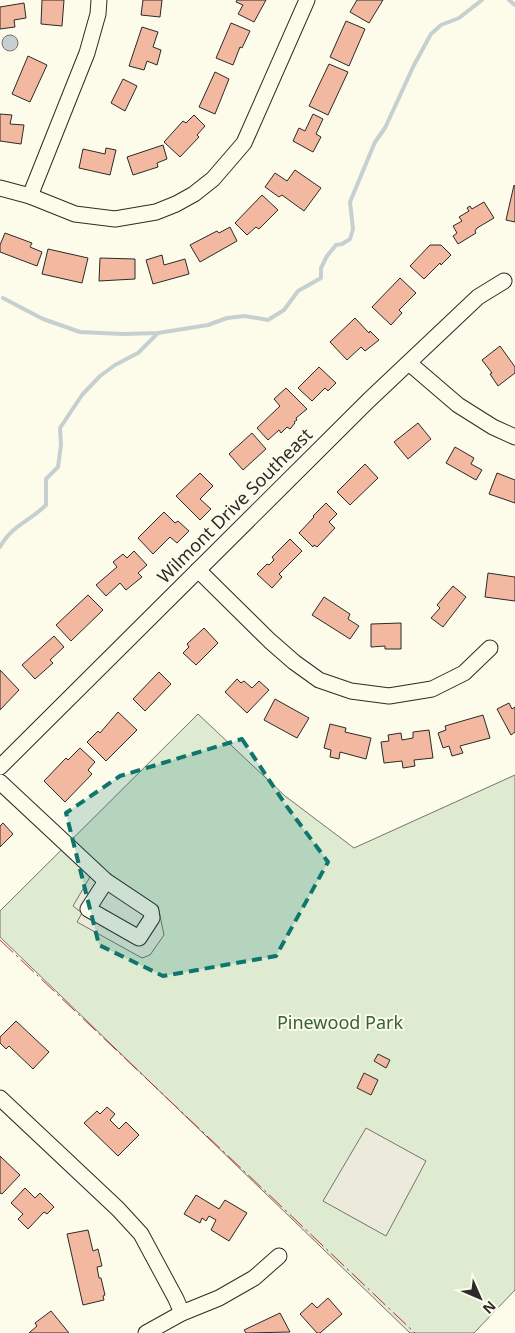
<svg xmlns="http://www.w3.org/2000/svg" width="515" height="1333" viewBox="0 0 515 1333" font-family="'Noto Sans',sans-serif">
  <rect width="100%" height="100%" fill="#fdfbea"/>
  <path fill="#deebd1" stroke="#74746e" d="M198,714L285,796L354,848L515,775V1290L474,1333H410L0,937V911Z"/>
  <g fill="#eceadb" stroke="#74746e">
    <path d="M97,865L158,906L164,935L150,955L142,958L77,922L82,913L73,906Z"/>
    <path d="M366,1128L426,1161L386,1236L323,1201Z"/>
  </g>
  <circle fill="#c7d0d0" stroke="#74746e" cx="10" cy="43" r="8"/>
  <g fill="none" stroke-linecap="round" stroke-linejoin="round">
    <g stroke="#c7d0d0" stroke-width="4">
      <path d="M509,0L515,5"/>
      <path d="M3,298L43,319L80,332L123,334L158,333L208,325L227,318L245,316L268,320L284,310L298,291L321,278V268L327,256L336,245L342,244L350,239L353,229L350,202L375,142L385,128L414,65L431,34L441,25L459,18L482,0"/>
      <path d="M0,547C11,526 30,521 46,505V479L58,467L61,445L60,428L82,395L100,376L115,365L138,353L158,333"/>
    </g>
  </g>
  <g fill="#f2b8a0" stroke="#2b2b2b">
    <path d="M42,0H64L62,26L41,24Z"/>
    <path d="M143,0H162L160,17L141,15Z"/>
    <path d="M237,0H266L254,22L238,14L243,5L236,2Z"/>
    <path d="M357,0H383L369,23L350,12Z"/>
    <path d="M24,3L26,18L14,20L15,27L0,29V7Z"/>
    <path d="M346,21L365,29L349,66L330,57Z"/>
    <path d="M231,23L250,31L242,48L240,47L233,65L216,58Z"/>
    <path d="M142,27L158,32L153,47L161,50L157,65L147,61L144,70L129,66Z"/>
    <path d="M28,56L47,65L30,102L12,94Z"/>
    <path d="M329,64L348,72L328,115L309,106Z"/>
    <path d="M215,72L229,79L215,114L199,107Z"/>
    <path d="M123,79L137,86L125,111L111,103Z"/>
    <path d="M0,114L12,115L10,124L24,125L21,144L0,141Z"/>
    <path d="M313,114L323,119L316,134L321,137L313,152L293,141L299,128L305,131Z"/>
    <path d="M194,115L205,126L197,135L199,137L180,157L164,142L183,121L186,123Z"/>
    <path d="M163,145L167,159L157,163L158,167L133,175L127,157Z"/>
    <path d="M106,148L116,150L110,175L79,168L83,149L105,154Z"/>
    <path d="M295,170L321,188L304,211L282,195L279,197L265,187L275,173L287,181Z"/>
    <path d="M514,185L515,186V222L506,220Z"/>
    <path d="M262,195L278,210L259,229L256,227L247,235L235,223Z"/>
    <path d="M484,202L494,218L477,228L475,231L476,233L458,244L453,236L457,233L453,226L462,221L459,217L469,211L467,208L470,206L472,209Z"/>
    <path d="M230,227L237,241L200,262L190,245L217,231L219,233Z"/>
    <path d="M5,233L32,243L30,247L42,252L37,266L0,252V245Z"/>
    <path d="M430,245H441L451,255L441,265L440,263L424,279L410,266Z"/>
    <path d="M48,249L88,258L82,283L42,274Z"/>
    <path d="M162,255L164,265L185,259L189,274L153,284L146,260Z"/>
    <path d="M100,258L135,259V279L99,281Z"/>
    <path d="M400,278L416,293L399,310L402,313L391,325L372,307Z"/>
    <path d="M355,318L369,333L370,331L379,340L365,351L361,347L347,360L330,342Z"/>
    <path d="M500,346L515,367V373L498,386L490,374L492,373L482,360Z"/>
    <path d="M319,367L336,383L328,391L325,388L312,401L298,388Z"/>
    <path d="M286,388L307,409L296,418L297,420L294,422L295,423L290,429L287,427L281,433L279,430L268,440L257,428L280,406L274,399Z"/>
    <path d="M418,423L431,439L408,459L394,442Z"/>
    <path d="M252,433L266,449L243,470L229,454Z"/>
    <path d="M455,447L474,458L471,464L482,470L476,480L446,463Z"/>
    <path d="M365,464L378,478L350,505L337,492Z"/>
    <path d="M200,473L213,486L200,499L211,509L200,520L176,496Z"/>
    <path d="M497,473L515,480V503L489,494Z"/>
    <path d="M326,503L337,514L329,522L335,528L317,547L314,545L313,547L299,533L314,517L313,516Z"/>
    <path d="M164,512L175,523L178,521L189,531L177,543L170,537L153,554L138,538Z"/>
    <path d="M290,539L302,551L279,574L282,577L272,588L257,574L267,564L269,565L274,560L272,557Z"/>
    <path d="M134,551L147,565L138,573L142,577L126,590L120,583L106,596L96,585L117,567L113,562L123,554L127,558Z"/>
    <path d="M488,573L515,577V601L485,597Z"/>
    <path d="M453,586L466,597L443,627L431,618L440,608L437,605Z"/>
    <path d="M88,595L103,610L71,641L56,625Z"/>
    <path d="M324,597L350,614L348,619L359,626L350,639L312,615Z"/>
    <path d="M401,623V649H385V646L371,647V624Z"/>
    <path d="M204,628L218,643L196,665L183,653L189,647L187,644Z"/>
    <path d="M54,636L64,647L50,660L53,663L35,679L22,665Z"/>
    <path d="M0,670L19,690L0,710Z"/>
    <path d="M159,672L171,684L145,711L133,699Z"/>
    <path d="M237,679L241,683L244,681L252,688L259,681L269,690L247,713L225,692Z"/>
    <path d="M275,699L309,718L297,738L264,720Z"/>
    <path d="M509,703L512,709L515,707V732L511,735L497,709Z"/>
    <path d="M118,712L137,730L106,761L87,742L98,731L100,733Z"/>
    <path d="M483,715L490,738L460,746L463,753L452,756L449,746L443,748L438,733L446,730L445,726Z"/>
    <path d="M330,724L346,728L345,732L371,738L366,759L340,752L339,759L330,757L331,750L324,748Z"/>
    <path d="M429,730L433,758L414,760L415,766L403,768L402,761L384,763L381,742L389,741L388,735L401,733L402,740L413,738V732Z"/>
    <path d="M80,748L95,762L88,770L92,774L65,802L44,781L66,758L68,760Z"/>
    <path d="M3,823L13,834L0,847V826Z"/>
    <path d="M16,1021L49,1052L33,1069L9,1046L6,1049L0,1043V1037Z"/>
    <path d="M378,1054L390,1060L386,1068L374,1061Z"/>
    <path d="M364,1073L378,1080L371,1095L357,1088Z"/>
    <path d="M107,1107L115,1114L110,1120L119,1129L126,1122L139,1135L118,1156L84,1123L97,1111L100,1114Z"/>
    <path d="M0,1156L20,1175L2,1194L0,1193Z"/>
    <path d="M25,1188L35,1198L40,1193L54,1207L47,1214L44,1212L28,1229L18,1219L23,1214L11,1203Z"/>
    <path d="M196,1195L219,1209L225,1200L247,1213L229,1241L211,1230L216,1220L209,1216L206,1221L202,1218L200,1223L184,1214Z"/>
    <path d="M88,1230L93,1251L98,1249L102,1266L97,1267L99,1278H101L105,1295L103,1296L104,1300L83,1305L67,1234Z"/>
    <path d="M328,1298L342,1314L320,1333H317L300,1314L312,1303L317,1308Z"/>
    <path d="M51,1311L69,1333H29L37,1326L35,1323Z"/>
    <path d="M280,1313L290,1332L246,1333L244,1330Z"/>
  </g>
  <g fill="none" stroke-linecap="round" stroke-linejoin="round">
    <g stroke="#2b2b2b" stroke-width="17">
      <g id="minor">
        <path d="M0,188L30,196L75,214L115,219L156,212L176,204L194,194L213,179L244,143L307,0"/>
        <path d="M30,196L87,53L98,14L99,0"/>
        <path d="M409,363L458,405L493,427L515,437"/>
        <path d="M198,570L270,641L294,662L319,680L351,691L389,696L432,689L464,673L490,648"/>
        <path d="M0,767L369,400L478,297L504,281"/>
        <path d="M0,782L106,881L151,911L152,918L139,938L88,909L106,881"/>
        <path d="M0,1098L118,1209L141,1234L176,1299L182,1313"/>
        <path d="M146,1333L182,1313L219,1298L254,1278L279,1256"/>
      </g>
    </g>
    <use href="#minor" stroke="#fdfbea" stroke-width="15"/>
    <path stroke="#c62828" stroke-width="1" stroke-dasharray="18 4 2.5 4" stroke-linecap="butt" d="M0,940L415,1333"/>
  </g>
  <path fill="#0f766e" fill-opacity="0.2" stroke="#0f766e" stroke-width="4" stroke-dasharray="10 6" stroke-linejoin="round" d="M242,739L285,804L328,862L276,956L163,976L99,945L66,813L120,776Z"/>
  <g text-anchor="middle" stroke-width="4" stroke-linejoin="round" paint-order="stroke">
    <g font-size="18" fill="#2b2b2b" stroke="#fdfbea">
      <text transform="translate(235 506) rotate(-45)" y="6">Wilmont Drive Southeast</text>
    </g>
    <g font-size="18" fill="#34623c" stroke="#fdfbea">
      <text x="340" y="1029">Pinewood Park</text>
    </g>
  </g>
  <g transform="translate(480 1298) rotate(135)" stroke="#fdfbea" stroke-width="4" paint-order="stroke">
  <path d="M0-4L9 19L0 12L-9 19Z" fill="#2b2b2b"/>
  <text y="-8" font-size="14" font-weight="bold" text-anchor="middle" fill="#2b2b2b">N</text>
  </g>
</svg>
